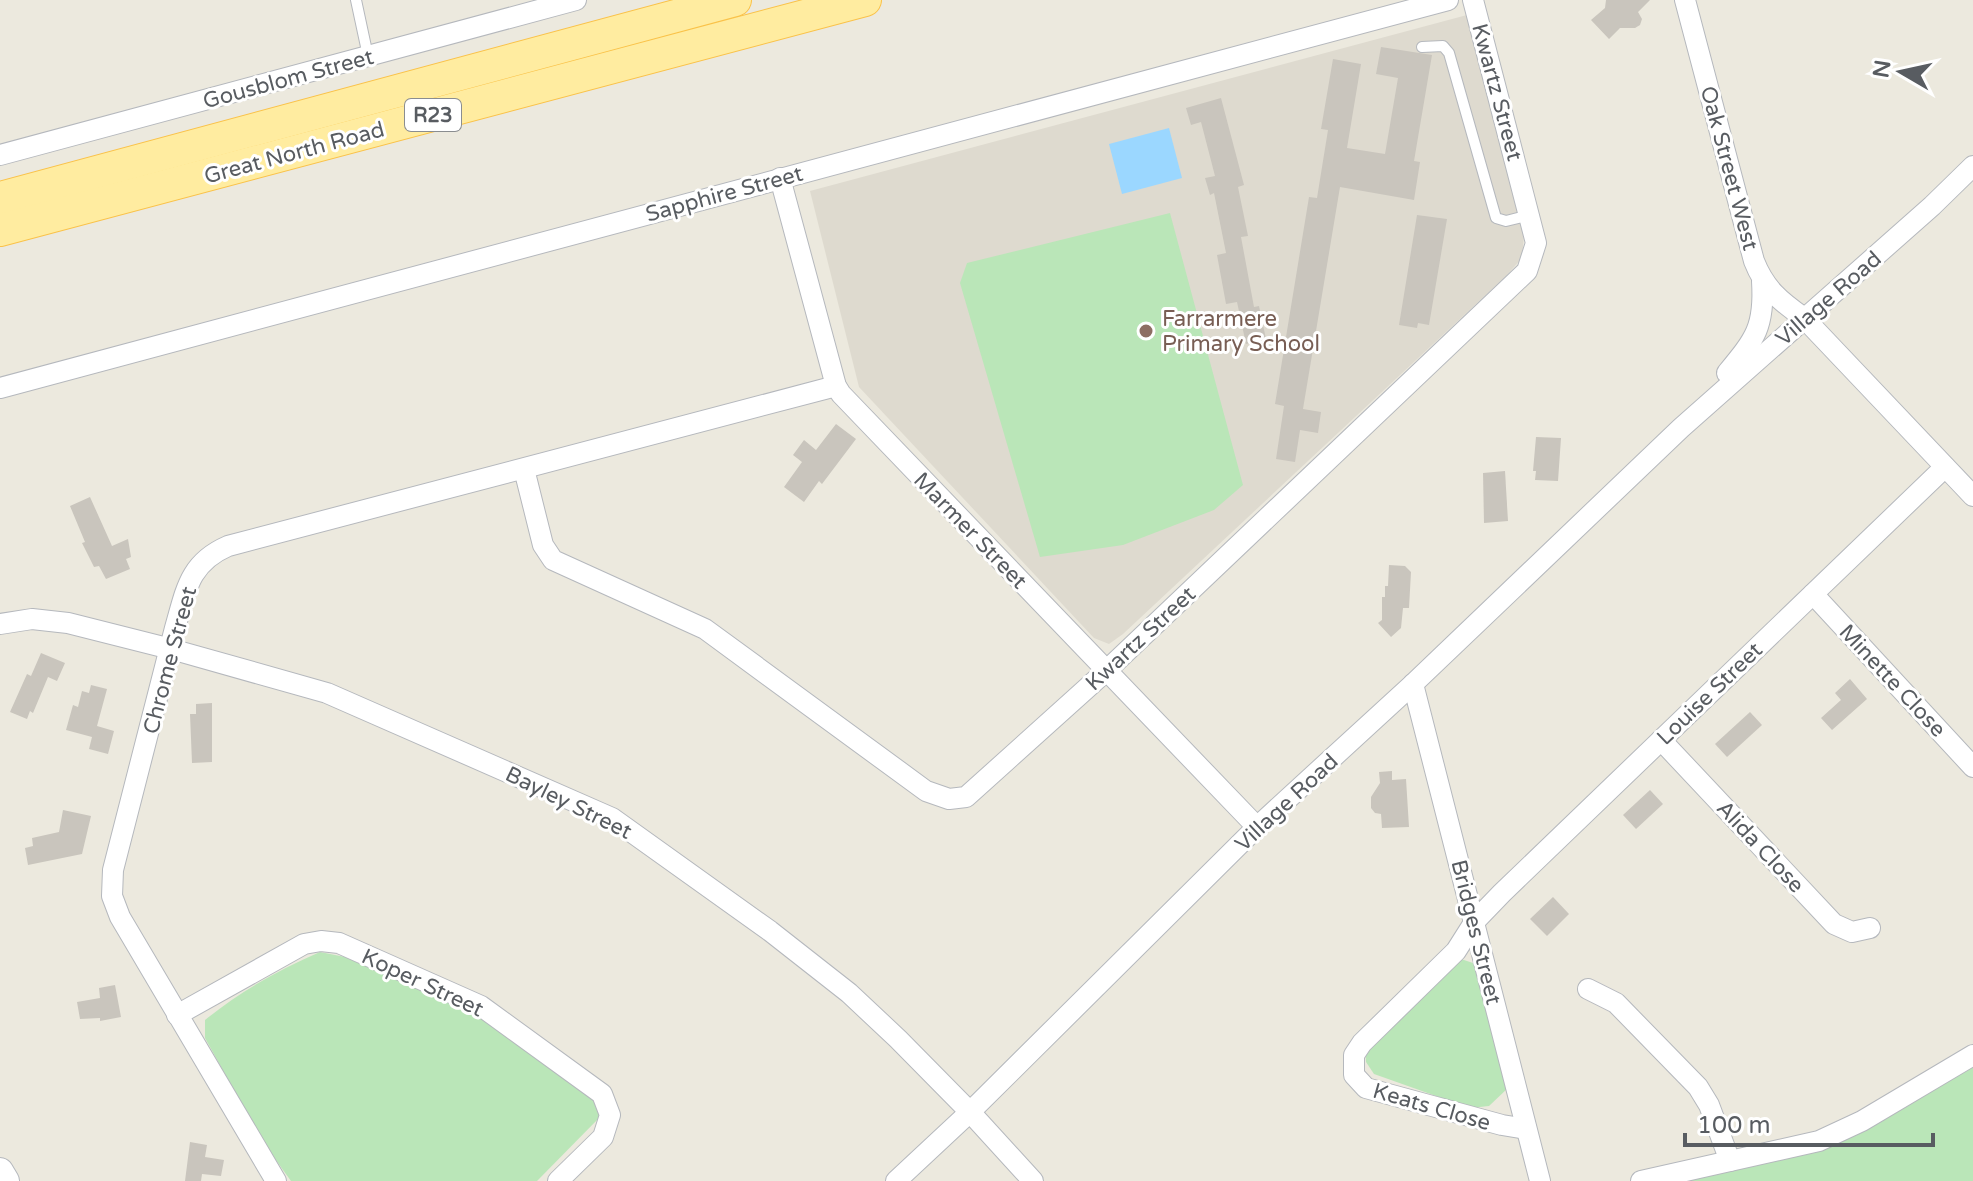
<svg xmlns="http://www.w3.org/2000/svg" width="1973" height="1181" viewBox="0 0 1973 1181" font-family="'Varela Round',sans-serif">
  <rect width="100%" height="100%" fill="#ece9de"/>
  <path fill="#dedacf" d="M1467,15L1524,235L1522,258L1506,276L1123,634L1109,644L1094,638L859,387L810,191Z"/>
  <g fill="#bae6b8">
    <path d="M1170,213L1243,485L1214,510L1123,545L1040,557L960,283L967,263Z"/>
    <path d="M320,952L345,957L477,1012L593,1089L601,1116L537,1181H291L262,1141L205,1038V1020C239,992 280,969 320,952Z"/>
    <path d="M1461,959L1473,963L1480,973L1508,1088L1489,1106L1470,1108L1374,1074L1366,1062L1365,1048Z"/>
    <path d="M1973,1060V1181H1647L1835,1140Z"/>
  </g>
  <path fill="#9bd7ff" d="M1169,128L1182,178L1122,194L1109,144Z"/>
  <g fill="#c9c5bd">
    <path d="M1606,0H1650L1638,12L1642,19L1640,25L1635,28H1620L1609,39L1591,20L1605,8Z"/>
    <path d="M1381,47L1432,55L1414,161L1420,162L1414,200L1340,187L1303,409L1321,412L1318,433L1300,430L1295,462L1276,459L1284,406L1275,404L1309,197L1317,198L1328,130L1321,129L1333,59L1361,64L1347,148L1385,154L1398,78L1376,74Z"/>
    <path d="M1221,98L1244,185L1238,187L1248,236L1241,237L1254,307L1259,306L1266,339L1246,344L1237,302L1226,304L1217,255L1226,253L1214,193L1210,195L1205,178L1215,176L1201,122L1191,125L1186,108Z"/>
    <path d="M1417,215L1447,219L1429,325L1418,323L1417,328L1399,325Z"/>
    <path d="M836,424L856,439L822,484L819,481L804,502L784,487L802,462L793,455L804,440L816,450Z"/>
    <path d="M1536,437L1561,438L1558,481L1535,480L1536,471H1533Z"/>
    <path d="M1505,471L1508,521L1484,523L1483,473Z"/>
    <path d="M90,497L112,546L128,539L131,557L126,559L130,569L106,579L99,566L94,567L82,543L85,542L70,506Z"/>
    <path d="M1389,565L1405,566L1411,572L1409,608H1403L1401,628L1391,637L1378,623L1382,620V597H1385V586H1388Z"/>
    <path d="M41,653L65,663L57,681L48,677L33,713L30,711L27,719L10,712L27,674L31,676Z"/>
    <path d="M1850,679L1867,699L1832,730L1821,718L1841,700L1835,693Z"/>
    <path d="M91,685L107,689L97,726L114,731L108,754L89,749L92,737L66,730L73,705L78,707L82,691L89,693Z"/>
    <path d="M212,703V762L192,763L190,714H196V704Z"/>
    <path d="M1750,712L1762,725L1727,757L1715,744Z"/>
    <path d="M1392,771V780L1406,779L1409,827L1382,828L1381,814L1375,813L1371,808V797L1380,783L1379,772Z"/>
    <path d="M1650,790L1663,804L1636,829L1623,815Z"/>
    <path d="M63,810L91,816L82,854L28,865L25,848L33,846L32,838L59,832Z"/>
    <path d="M1553,897L1569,914L1547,936L1530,919Z"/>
    <path d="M115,985L121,1017L100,1021V1018L80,1019L77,1002L100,998L99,988Z"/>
    <path d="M190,1142L207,1145L205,1157L224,1160L221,1176L202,1174L201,1181H185Z"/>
  </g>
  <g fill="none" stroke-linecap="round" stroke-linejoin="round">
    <g stroke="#b5b8bd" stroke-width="12">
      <g id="service">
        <path d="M356,0L368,56"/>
        <path d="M1422,47L1443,46L1449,53L1496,218L1506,221L1530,215"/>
      </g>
    </g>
    <g stroke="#b5b8bd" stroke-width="22">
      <g id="minor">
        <path d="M1685,0L1754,261C1765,289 1780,301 1804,318L1973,496"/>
        <path d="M0,155L576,0"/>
        <path d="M780,178L836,386L841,394L1257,827"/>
        <path d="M1727,373C1755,339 1765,327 1762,281"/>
        <path d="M0,388L1448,0"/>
        <path d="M524,469L543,545L553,560L705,629L926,791L949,799L966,797L1106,671L1527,271L1536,243L1473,0"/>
        <path d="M1813,594L1973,767"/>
        <path d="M0,624L32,619L68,623L171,649L327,693L612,818L770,931L849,993L898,1039L970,1112L1033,1181"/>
        <path d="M1413,684L1540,1181"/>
        <path d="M1661,740L1834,924L1852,932L1870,928"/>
        <path d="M1588,989L1616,1003L1698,1087L1709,1105L1730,1161"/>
        <path d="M177,1015L304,944L321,941L339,943L481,1006L602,1094L610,1115L603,1137L558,1181"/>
        <path d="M1526,1129L1502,1125L1366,1088L1354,1075V1055L1362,1043L1456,951L1475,921L1502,893L1945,467"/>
        <path d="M276,1181L120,917L112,896L113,870L175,628C186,590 189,563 228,546L836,386"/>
        <path d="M896,1181L970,1112L1257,827L1413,684L1681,428L1932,206L1973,166"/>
        <path d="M1641,1181L1819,1141L1862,1121L1973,1055"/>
      </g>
    </g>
    <g stroke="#b5b8bd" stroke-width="28">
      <path id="tertiary" d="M0,1171L6,1181"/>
    </g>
    <g stroke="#fac249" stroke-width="34">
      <g id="primary">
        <path d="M0,198L735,0"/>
        <path d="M0,230L865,0"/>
      </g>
    </g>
    <use href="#service" stroke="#fff" stroke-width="10"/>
    <use href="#minor" stroke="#fff" stroke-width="20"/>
    <use href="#tertiary" stroke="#fff" stroke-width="26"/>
    <use href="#primary" stroke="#ffeca0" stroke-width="32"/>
  </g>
  <circle fill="#8d6e63" stroke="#fff" stroke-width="3" cx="1146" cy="331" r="8"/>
  <g text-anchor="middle" stroke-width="6" stroke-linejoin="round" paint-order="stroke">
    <rect fill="#fff" stroke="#8a8d90" stroke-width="2" x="405" y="99" width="56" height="32" rx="6"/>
    <g font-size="20" font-weight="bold" fill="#585c61">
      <text x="433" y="122">R23</text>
    </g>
    <g font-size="22" fill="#585c61" stroke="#fff">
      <text transform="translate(288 78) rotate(-15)" y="8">Gousblom Street</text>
      <text transform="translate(1498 92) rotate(75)" y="8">Kwartz Street</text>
      <text transform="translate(294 152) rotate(-15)" y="8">Great North Road</text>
      <text transform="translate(1730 168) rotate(75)" y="8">Oak Street West</text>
      <text transform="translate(724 193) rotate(-15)" y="8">Sapphire Street</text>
      <text transform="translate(1828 298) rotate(-41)" y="8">Village Road</text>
      <text transform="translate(971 530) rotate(46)" y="8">Marmer Street</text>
      <text transform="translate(1140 638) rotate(-43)" y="8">Kwartz Street</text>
      <text transform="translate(169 660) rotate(-75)" y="8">Chrome Street</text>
      <text transform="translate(1893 680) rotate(47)" y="8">Minette Close</text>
      <text transform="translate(1709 693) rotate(-44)" y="8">Louise Street</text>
      <text transform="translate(569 802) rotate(26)" y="8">Bayley Street</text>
      <text transform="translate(1286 802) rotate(-43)" y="8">Village Road</text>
      <text transform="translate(1761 846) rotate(47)" y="8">Alida Close</text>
      <text transform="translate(1477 932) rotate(76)" y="8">Bridges Street</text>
      <text transform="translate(423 982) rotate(25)" y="8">Koper Street</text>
      <text transform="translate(1432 1106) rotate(16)" y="8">Keats Close</text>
    </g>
    <g font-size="22" fill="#785e54" stroke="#fff" text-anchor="start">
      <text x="1162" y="326">Farrarmere<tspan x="1162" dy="25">Primary School</tspan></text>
    </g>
  </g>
  <g transform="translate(1901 72) rotate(279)" stroke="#ffffff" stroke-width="6" paint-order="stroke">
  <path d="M0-6L14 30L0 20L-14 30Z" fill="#585c61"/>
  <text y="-12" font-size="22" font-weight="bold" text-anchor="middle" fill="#585c61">N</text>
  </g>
  <path d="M1685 1133v12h248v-12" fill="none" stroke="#585c61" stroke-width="4"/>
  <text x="1697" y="1133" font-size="24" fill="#585c61" stroke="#ffffff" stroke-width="6" paint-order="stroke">100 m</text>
</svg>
